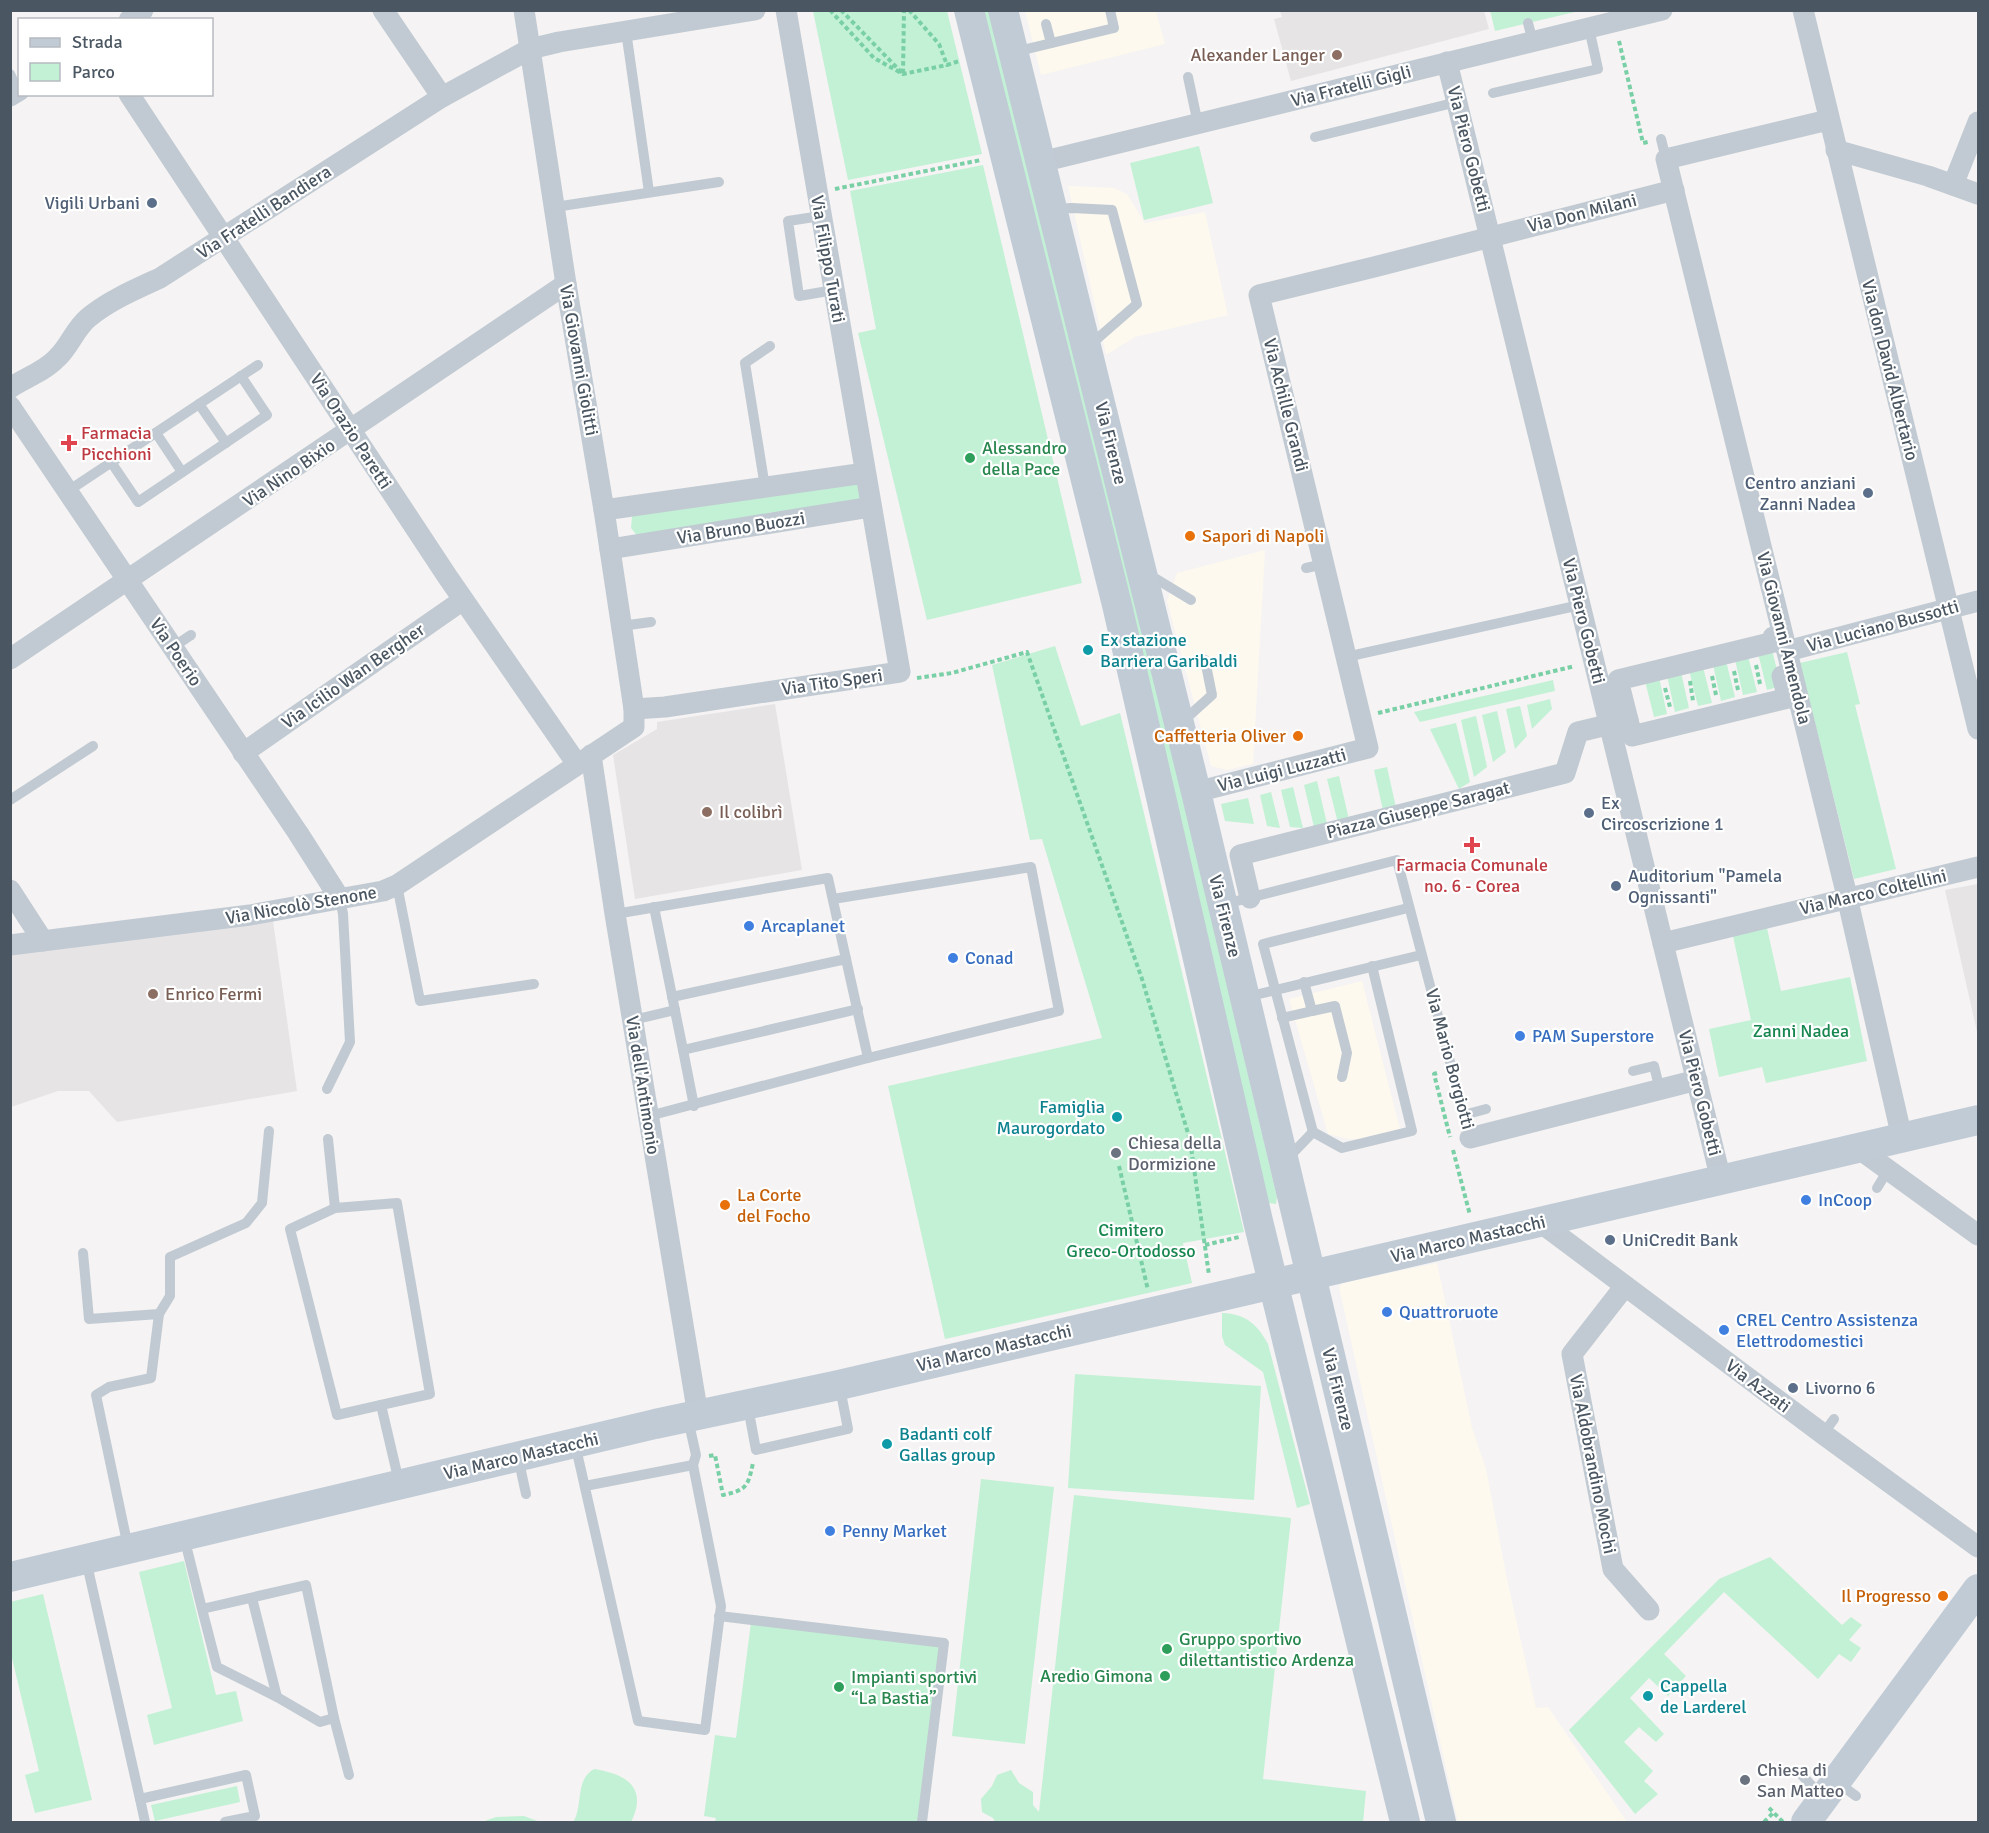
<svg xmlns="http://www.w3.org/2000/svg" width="1989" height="1833" viewBox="0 0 1989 1833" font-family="Signika,sans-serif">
  <rect width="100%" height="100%" fill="#f5f3f3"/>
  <g fill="#fdf9ef">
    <path d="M1025,11H1156L1165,44L1041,75Z"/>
    <path d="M1068,186L1114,188L1127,194L1145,223L1205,212L1228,315L1135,337L1106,355Z"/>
    <path d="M1265,550L1253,764L1227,770L1211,766L1167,601L1177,573Z"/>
    <path d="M1362,981L1400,1129L1359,1139H1348L1328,1134L1289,999Z"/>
    <path d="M1437,1263L1472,1428L1486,1469L1507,1579L1536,1708L1548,1707L1627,1822H1458L1339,1287L1342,1283Z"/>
  </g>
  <g fill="#e6e4e5">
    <path d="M1280,11H1484L1489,29L1291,81L1274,19L1282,17Z"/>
    <path d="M775,704L802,870L635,899L613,755L657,729V722Z"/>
    <path d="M1978,884V1036L1945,890Z"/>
    <path d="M273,921L297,1091L117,1122L89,1091H58L11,1107L10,955Z"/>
  </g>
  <g fill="#c3f1d5">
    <path d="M1490,10L1579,11L1495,31Z"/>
    <path d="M813,11H947L982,154L848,180Z"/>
    <path d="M980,11H992L1088,394L1277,1197L1276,1204L1268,1203Z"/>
    <path d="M1199,146L1213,203L1144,220L1130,163Z"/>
    <path d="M983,165L1082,583L927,620L858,333L876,329L850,191Z"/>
    <path d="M801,484H868L871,504L774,515L771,512L763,516L642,542L631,528L632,516Z"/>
    <path d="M1055,646L1081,726L1120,713L1244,1232L1183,1243L1192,1283L945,1339L888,1086L1102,1038L1042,839L1030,840L992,665Z"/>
    <path d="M1771,646L1781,686L1767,690L1757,649Z"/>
    <path d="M1747,652L1757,692L1743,695L1734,655Z"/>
    <path d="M1847,652L1860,704L1855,705L1896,869L1854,879L1800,663Z"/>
    <path d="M1725,657L1735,697L1721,701L1712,660Z"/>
    <path d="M1702,663L1712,703L1698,706L1688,666Z"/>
    <path d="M1680,668L1689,708L1675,712L1666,671Z"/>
    <path d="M1658,673L1667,714L1654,717L1644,677Z"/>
    <path d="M1553,680L1555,691L1420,722L1414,712Z"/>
    <path d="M1550,699L1552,709L1532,729L1527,705Z"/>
    <path d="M1520,706L1527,736L1515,749L1506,709Z"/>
    <path d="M1497,711L1506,752L1493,762L1482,715Z"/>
    <path d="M1476,716L1487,767L1474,777L1461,720Z"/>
    <path d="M1456,723L1470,782L1459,789L1430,729Z"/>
    <path d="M1387,767L1397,812L1384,815L1374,770Z"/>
    <path d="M1339,776L1350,824L1338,823L1327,779Z"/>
    <path d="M1317,781L1328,828L1314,827L1304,785Z"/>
    <path d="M1293,787L1303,828L1290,827L1281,790Z"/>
    <path d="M1271,792L1280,828L1267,826L1260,795Z"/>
    <path d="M1248,798L1254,824L1225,821L1221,804Z"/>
    <path d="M1767,928L1781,991L1850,977L1867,1061L1766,1083L1762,1067L1719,1077L1709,1029L1751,1020L1733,936Z"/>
    <path d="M1222,1313C1246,1314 1257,1324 1268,1344L1310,1504L1297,1508L1263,1372L1225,1345L1222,1336Z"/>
    <path d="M1075,1374L1261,1386L1254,1500L1068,1488Z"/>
    <path d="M981,1479L1054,1487L1025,1744L952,1736Z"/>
    <path d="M1074,1495L1291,1518L1263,1779L1366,1791L1363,1822H995L993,1818L982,1812L981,1799L992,1786L997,1775L1011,1770L1019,1783L1033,1792V1805L1039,1812Z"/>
    <path d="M1770,1557L1842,1625L1851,1617L1862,1625L1849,1640L1861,1648L1851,1662L1839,1654L1818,1679L1724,1592L1664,1654L1686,1676L1668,1696L1649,1678L1630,1698L1664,1734L1656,1742L1639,1727L1624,1742L1653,1771L1644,1781L1658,1794L1635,1814L1569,1730L1719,1579Z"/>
    <path d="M184,1561L216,1695L236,1691L243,1721L154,1745L147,1715L172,1708L139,1572Z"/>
    <path d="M43,1594L92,1800L35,1813L25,1775L39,1771L11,1654L10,1602Z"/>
    <path d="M752,1615L941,1639L918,1822H715L716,1818L704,1816L715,1735L736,1738Z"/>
    <path d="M594,1769C627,1774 648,1788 631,1822H570L574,1821C583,1804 575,1780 594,1769Z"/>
    <path d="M237,1786L240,1802L155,1821L151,1805Z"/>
    <path d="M524,1816L540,1822H482L496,1817Z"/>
  </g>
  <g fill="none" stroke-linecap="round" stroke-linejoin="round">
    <g stroke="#7ad0a6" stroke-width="4" stroke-dasharray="4.5 3" stroke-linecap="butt">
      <path d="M830,10L874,58L903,74L947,65"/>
      <path d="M841,10L903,74L904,10"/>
      <path d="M909,10L939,44L947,65L959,61"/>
      <path d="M1619,41L1643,143L1648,142"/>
      <path d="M835,189L981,160"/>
      <path d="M1756,665L1760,684"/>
      <path d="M1734,671L1738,690"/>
      <path d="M1712,676L1716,695"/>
      <path d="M917,678L952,673L1027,652L1142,979L1190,1140L1209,1275"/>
      <path d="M1690,681L1693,701"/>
      <path d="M1665,688L1670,707"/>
      <path d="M1378,713L1575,666"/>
      <path d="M1437,1073L1434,1074L1450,1137"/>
      <path d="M1453,1150L1470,1215"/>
      <path d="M1119,1166L1148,1290"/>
      <path d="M1205,1245L1239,1237"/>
      <path d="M709,1456L715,1455L723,1495C747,1490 748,1486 753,1463"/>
      <path d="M1769,1808L1783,1822"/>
      <path d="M1764,1822L1773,1813"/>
    </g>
    <g stroke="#c1cad2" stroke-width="10">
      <path d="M1528,23L1533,42"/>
      <path d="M1046,24L1051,43"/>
      <path d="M626,31L649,192"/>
      <path d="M1014,52L1114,28L1110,10"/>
      <path d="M10,74L18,91"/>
      <path d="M1188,77L1198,124"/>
      <path d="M1493,93L1598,69L1589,28"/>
      <path d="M1315,137L1457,102"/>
      <path d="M1661,139L1666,159"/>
      <path d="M555,207L719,182"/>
      <path d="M1053,209L1072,208L1112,210L1137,304L1090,345"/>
      <path d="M821,216L788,221L799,296L834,290"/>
      <path d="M199,404L226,443"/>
      <path d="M156,433L182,472"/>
      <path d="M111,462L138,502L267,415L241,376"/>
      <path d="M765,487L745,363L770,346"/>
      <path d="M68,491L258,365"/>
      <path d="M1298,538L1317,534"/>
      <path d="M1306,568L1324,564"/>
      <path d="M1148,574L1191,600"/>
      <path d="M621,626L651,622"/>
      <path d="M173,647L191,635"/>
      <path d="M1346,657L1580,605"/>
      <path d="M1182,722L1212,695L1205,660"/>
      <path d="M10,800L93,746"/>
      <path d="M397,885L420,1001L534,984"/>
      <path d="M833,899L1031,867L1059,1011L868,1058"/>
      <path d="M1225,904L1397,860L1470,1138"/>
      <path d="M654,907L683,1050"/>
      <path d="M615,914L828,878L846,959"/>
      <path d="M1372,966L1412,1131L1342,1148L1313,1132L1263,944L1408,908"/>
      <path d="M1304,982L1312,1011L1335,1006L1347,1053L1342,1077"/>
      <path d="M1247,997L1421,955"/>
      <path d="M1282,1018L1312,1011"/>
      <path d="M633,1020L675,1010"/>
      <path d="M1633,1071L1654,1066L1660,1090"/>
      <path d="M327,1089L350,1042L343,914L340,899"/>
      <path d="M694,1106L683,1050L858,1009"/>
      <path d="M1464,1115L1486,1109"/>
      <path d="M649,1116L868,1058L846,959L672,997"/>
      <path d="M328,1139L335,1208L397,1203L430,1394L381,1405L399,1482"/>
      <path d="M1287,1159L1313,1132"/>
      <path d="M1877,1188L1888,1170"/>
      <path d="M335,1208L290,1229L337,1415L381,1405"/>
      <path d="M83,1253L89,1319L159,1314L151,1378L109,1387L96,1395L128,1547"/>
      <path d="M159,1314L170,1296V1257L246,1223L262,1203L269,1131"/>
      <path d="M748,1407L756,1450L848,1429L840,1388"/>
      <path d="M688,1419L696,1455L693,1465"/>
      <path d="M1823,1434L1834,1419"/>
      <path d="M575,1444L581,1470L638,1721L705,1730L721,1606L693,1465L585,1486"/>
      <path d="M518,1457L526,1494"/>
      <path d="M184,1537L202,1609L306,1585L334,1718L320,1722L277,1697L217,1667L202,1609"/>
      <path d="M86,1560L140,1799L246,1775L255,1816L225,1822"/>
      <path d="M252,1598L277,1697"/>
      <path d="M719,1616L944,1643L922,1822"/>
      <path d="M334,1718L349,1775"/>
      <path d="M1800,1773L1822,1797"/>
      <path d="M1837,1782L1856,1796"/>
      <path d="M140,1799L145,1822"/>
    </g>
    <g stroke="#c1cad2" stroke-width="21">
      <path d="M383,10L442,97"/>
      <path d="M1803,10L1978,729"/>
      <path d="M129,20L143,10"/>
      <path d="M1447,62L1721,1180"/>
      <path d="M129,94L447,576L577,764"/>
      <path d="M10,96L20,90"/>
      <path d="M1828,120L1666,159L1845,888L1902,1138"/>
      <path d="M1836,150L1928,176L1978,194"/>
      <path d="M1041,162L1662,10"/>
      <path d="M1953,185L1978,122"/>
      <path d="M10,388C25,378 45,371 57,358C70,346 74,330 88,318C108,301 136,289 160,278L442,97L530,49L559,42L755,10"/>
      <path d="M10,406L298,833L340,899"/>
      <path d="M604,510L865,473"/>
      <path d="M610,549L871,507"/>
      <path d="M1773,637L1774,642L1618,680L1632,736L1788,698L1782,676"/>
      <path d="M1787,651L1978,601"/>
      <path d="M10,659L566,284"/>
      <path d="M634,709L665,707L900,672L786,10"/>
      <path d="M243,753L463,600"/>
      <path d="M591,755L615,914L698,1415"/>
      <path d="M1196,792L1368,748L1259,295L1374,267L1674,190"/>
      <path d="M10,890L43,941"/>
      <path d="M1250,898L1240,855L1565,773L1578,732L1628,720"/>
      <path d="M1663,943L1978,867"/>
      <path d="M10,945L250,915L383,891L397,885L634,727V709L604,510L566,284L524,10"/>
      <path d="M1470,1138L1697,1080"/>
      <path d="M1858,1148L1978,1235"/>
      <path d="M1540,1222L1823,1434L1978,1547"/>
      <path d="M1625,1286L1572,1354L1613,1569L1649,1610"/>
    </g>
    <g stroke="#c1cbd6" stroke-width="30">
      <path d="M969,10L1117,605L1258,1221L1405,1822"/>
      <path d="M1003,10L1196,792L1441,1822"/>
      <path d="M10,1577L655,1424L839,1385L1978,1120"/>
      <path d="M1806,1822L1978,1589"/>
    </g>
  </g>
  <g fill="#8d6e63" stroke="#fff" stroke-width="2">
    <circle cx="1337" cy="55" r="6"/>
    <circle cx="707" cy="812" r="6"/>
    <circle cx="153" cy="994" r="6"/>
  </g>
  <g fill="#5c6f8a" stroke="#fff" stroke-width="2">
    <circle cx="152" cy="203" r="6"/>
    <circle cx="1868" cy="493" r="6"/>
    <circle cx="1589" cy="813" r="6"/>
    <circle cx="1616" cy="886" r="6"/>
    <circle cx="1610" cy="1240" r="6"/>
    <circle cx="1793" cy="1388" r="6"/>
  </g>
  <g fill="#e0444e" stroke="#fff" stroke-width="2">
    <path d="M66 434h6v6h6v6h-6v6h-6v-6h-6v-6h6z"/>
    <path d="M1469 836h6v6h6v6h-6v6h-6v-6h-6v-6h6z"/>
  </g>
  <g fill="#2e9e5b" stroke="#fff" stroke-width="2">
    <circle cx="970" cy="458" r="6"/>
    <circle cx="1167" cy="1649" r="6"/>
    <circle cx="1165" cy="1676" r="6"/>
    <circle cx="839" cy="1687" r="6"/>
  </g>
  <g fill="#e8710a" stroke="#fff" stroke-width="2">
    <circle cx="1190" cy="536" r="6"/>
    <circle cx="1298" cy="736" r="6"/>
    <circle cx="725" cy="1205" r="6"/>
    <circle cx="1943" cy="1596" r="6"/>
  </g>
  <g fill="#0f9aa8" stroke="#fff" stroke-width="2">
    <circle cx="1088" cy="650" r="6"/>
    <circle cx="1117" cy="1117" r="6"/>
    <circle cx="887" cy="1444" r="6"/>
    <circle cx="1648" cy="1696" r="6"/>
  </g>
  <g fill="#3f7fe0" stroke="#fff" stroke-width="2">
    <circle cx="749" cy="926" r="6"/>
    <circle cx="953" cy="958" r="6"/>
    <circle cx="1520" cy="1036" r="6"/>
    <circle cx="1806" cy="1200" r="6"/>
    <circle cx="1387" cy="1312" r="6"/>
    <circle cx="1724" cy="1330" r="6"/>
    <circle cx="830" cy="1531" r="6"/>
  </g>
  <g fill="#6b7280" stroke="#fff" stroke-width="2">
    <circle cx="1116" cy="1153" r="6"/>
    <circle cx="1745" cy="1780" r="6"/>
  </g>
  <g text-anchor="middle" stroke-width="4.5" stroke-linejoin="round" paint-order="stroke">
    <g font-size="18" fill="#785e54" stroke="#fff" text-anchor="start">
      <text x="1325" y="61" text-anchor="end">Alexander Langer</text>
      <text x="719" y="818">Il colibrì</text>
      <text x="165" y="1000">Enrico Fermi</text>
    </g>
    <g font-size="18" fill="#4a5661" stroke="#fff">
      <text transform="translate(1351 86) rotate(-14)" y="6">Via Fratelli Gigli</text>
      <text transform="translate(1469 149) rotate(76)" y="6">Via Piero Gobetti</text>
      <text transform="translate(264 212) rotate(-33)" y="6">Via Fratelli Bandiera</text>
      <text transform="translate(1582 213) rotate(-14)" y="6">Via Don Milani</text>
      <text transform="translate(828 259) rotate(80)" y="6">Via Filippo Turati</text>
      <text transform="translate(579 360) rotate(80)" y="6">Via Giovanni Giolitti</text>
      <text transform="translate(1890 370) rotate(76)" y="6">Via don David Albertario</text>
      <text transform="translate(1286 405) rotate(76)" y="6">Via Achille Grandi</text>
      <text transform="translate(351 431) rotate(57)" y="6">Via Orazio Paretti</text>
      <text transform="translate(1111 443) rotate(76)" y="6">Via Firenze</text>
      <text transform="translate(289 473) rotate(-34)" y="6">Via Nino Bixio</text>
      <text transform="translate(741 528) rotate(-9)" y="6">Via Bruno Buozzi</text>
      <text transform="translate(1584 621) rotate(76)" y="6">Via Piero Gobetti</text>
      <text transform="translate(1883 626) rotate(-15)" y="6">Via Luciano Bussotti</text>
      <text transform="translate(1784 638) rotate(76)" y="6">Via Giovanni Amendola</text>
      <text transform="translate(176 652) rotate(56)" y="6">Via Poerio</text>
      <text transform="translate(353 676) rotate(-35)" y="6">Via Icilio Wan Bergher</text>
      <text transform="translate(832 682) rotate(-8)" y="6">Via Tito Speri</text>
      <text transform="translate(1282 770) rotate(-14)" y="6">Via Luigi Luzzatti</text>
      <text transform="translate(1418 810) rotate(-14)" y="6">Piazza Giuseppe Saragat</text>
      <text transform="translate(1873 892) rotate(-13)" y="6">Via Marco Coltellini</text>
      <text transform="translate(301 905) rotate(-10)" y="6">Via Niccolò Stenone</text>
      <text transform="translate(1225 916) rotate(76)" y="6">Via Firenze</text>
      <text transform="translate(1450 1059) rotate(75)" y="6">Via Mario Borgiotti</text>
      <text transform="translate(643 1085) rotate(81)" y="6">Via dell'Antimonio</text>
      <text transform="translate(1700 1093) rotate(76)" y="6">Via Piero Gobetti</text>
      <text transform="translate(1468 1239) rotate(-13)" y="6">Via Marco Mastacchi</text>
      <text transform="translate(994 1348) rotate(-13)" y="6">Via Marco Mastacchi</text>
      <text transform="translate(1758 1386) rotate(37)" y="6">Via Azzati</text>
      <text transform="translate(1338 1389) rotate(76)" y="6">Via Firenze</text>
      <text transform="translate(521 1456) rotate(-13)" y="6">Via Marco Mastacchi</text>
      <text transform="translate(1593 1464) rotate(79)" y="6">Via Aldobrandino Mochi</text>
    </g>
    <g font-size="18" fill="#4e5e75" stroke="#fff" text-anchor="start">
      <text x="140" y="209" text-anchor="end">Vigili Urbani</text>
      <text x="1856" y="489" text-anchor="end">Centro anziani<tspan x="1856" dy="21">Zanni Nadea</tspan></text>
      <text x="1601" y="809">Ex<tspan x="1601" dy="21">Circoscrizione 1</tspan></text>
      <text x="1628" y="882">Auditorium "Pamela<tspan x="1628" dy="21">Ognissanti"</tspan></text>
      <text x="1622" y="1246">UniCredit Bank</text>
      <text x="1805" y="1394">Livorno 6</text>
    </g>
    <g font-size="18" fill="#be3a42" stroke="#fff" text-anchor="start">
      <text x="81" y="439">Farmacia<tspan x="81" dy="21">Picchioni</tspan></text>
      <text x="1472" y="871" text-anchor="middle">Farmacia Comunale<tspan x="1472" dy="21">no. 6 - Corea</tspan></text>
    </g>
    <g font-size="18" fill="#27864d" stroke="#fff" text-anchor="start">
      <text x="982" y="454">Alessandro<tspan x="982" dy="21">della Pace</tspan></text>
      <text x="1179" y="1645">Gruppo sportivo<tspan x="1179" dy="21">dilettantistico Ardenza</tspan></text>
      <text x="1153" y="1682" text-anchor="end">Aredio Gimona</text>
      <text x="851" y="1683">Impianti sportivi<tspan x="851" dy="21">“La Bastia”</tspan></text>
    </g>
    <g font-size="18" fill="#c56008" stroke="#fff" text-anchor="start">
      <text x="1202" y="542">Sapori di Napoli</text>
      <text x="1286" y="742" text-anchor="end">Caffetteria Oliver</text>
      <text x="737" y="1201">La Corte<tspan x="737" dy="21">del Focho</tspan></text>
      <text x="1931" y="1602" text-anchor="end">Il Progresso</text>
    </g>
    <g font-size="18" fill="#0d838f" stroke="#fff" text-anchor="start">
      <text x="1100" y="646">Ex stazione<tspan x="1100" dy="21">Barriera Garibaldi</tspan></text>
      <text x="1105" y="1113" text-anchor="end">Famiglia<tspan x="1105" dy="21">Maurogordato</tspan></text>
      <text x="899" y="1440">Badanti colf<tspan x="899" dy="21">Gallas group</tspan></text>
      <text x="1660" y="1692">Cappella<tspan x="1660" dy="21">de Larderel</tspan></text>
    </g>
    <g font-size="18" fill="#366cbe" stroke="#fff" text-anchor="start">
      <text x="761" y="932">Arcaplanet</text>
      <text x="965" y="964">Conad</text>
      <text x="1532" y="1042">PAM Superstore</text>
      <text x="1818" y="1206">InCoop</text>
      <text x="1399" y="1318">Quattroruote</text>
      <text x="1736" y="1326">CREL Centro Assistenza<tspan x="1736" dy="21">Elettrodomestici</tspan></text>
      <text x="842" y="1537">Penny Market</text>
    </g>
    <g font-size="18" fill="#17864f" stroke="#fff">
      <text x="1801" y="1037">Zanni Nadea</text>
      <text x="1131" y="1236">Cimitero<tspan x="1131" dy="21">Greco-Ortodosso</tspan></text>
    </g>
    <g font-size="18" fill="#5b616d" stroke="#fff" text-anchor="start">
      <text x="1128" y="1149">Chiesa della<tspan x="1128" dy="21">Dormizione</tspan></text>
      <text x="1757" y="1776">Chiesa di<tspan x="1757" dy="21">San Matteo</tspan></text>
    </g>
  </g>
  <rect width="1989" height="1833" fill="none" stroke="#4a5661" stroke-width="24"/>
  <rect x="18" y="18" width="195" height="78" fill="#ffffff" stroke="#b7bbc0" stroke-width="1.5"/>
  <rect x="30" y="38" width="30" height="9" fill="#c1cbd6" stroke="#b7bbc0" stroke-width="1.5"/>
  <text x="72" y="48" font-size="18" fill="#4a5661">Strada</text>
  <rect x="30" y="63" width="30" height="18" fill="#c3f1d5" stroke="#b7bbc0" stroke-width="1.5"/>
  <text x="72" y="78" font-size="18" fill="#4a5661">Parco</text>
</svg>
